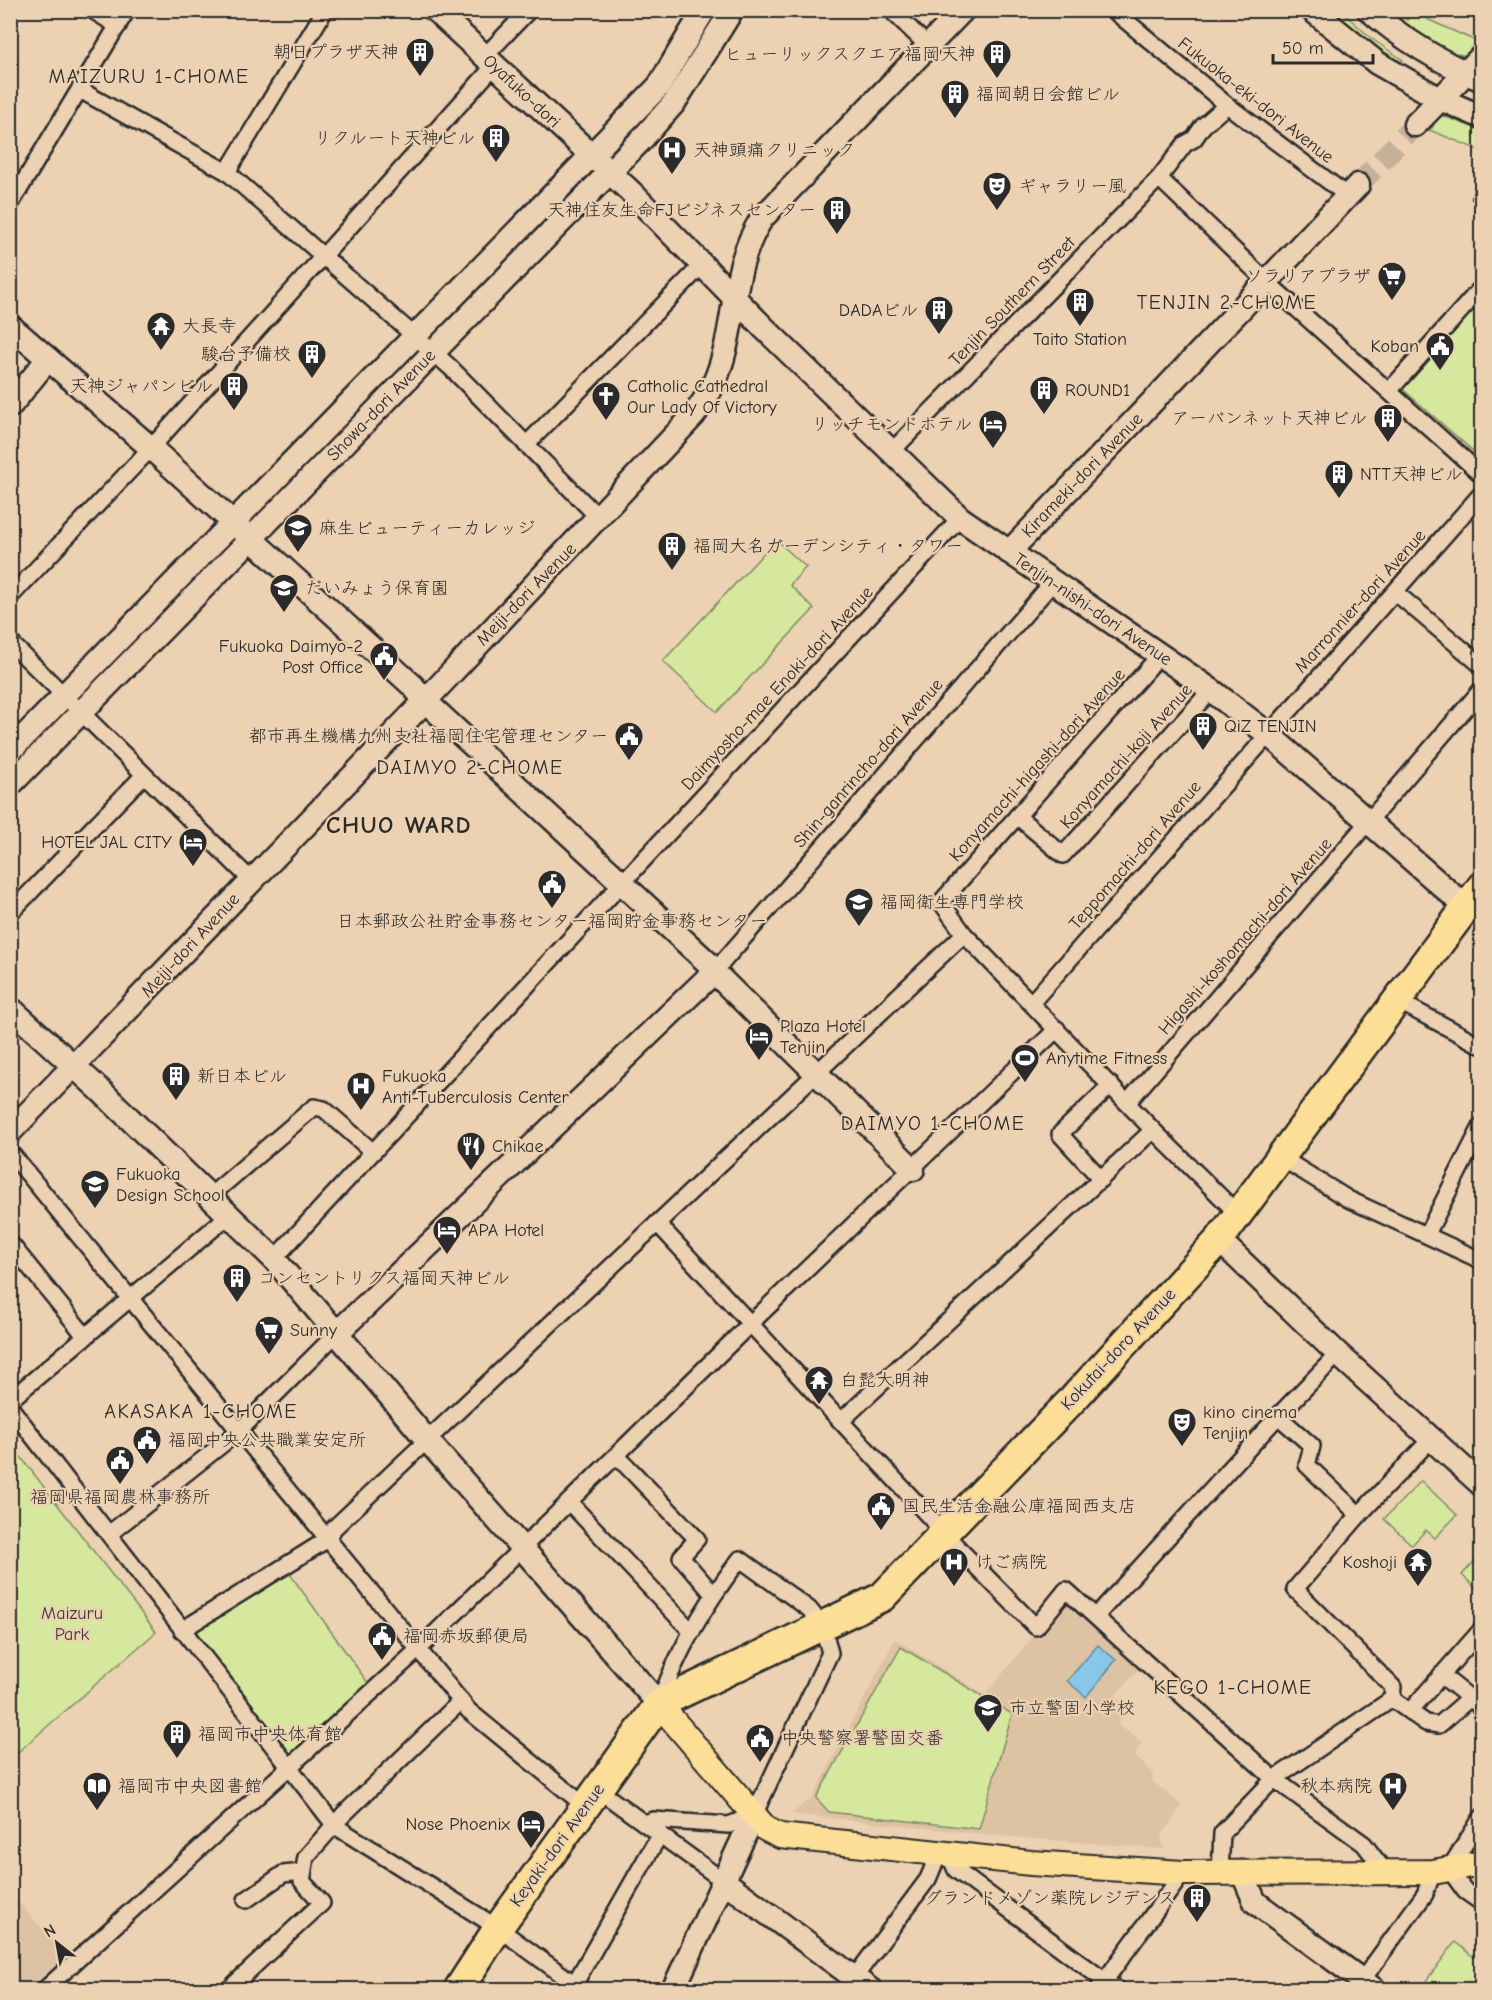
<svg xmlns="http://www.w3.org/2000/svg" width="1492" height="2000" viewBox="0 0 1492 2000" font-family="'Comic Neue','Klee One',sans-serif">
  <rect width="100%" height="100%" fill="#ecd1b3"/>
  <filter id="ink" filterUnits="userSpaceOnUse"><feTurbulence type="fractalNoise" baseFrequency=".0167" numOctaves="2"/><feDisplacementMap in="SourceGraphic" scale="12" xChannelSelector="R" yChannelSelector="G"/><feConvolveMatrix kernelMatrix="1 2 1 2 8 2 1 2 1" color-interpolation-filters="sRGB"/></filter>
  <g filter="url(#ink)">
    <g fill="#ddc2a4">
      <path d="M1064,1599L1141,1667L1115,1696L1123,1705L1120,1711L1124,1716L1117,1724L1142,1742L1135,1756L1153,1774L1152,1781L1182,1805L1161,1837L1163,1849L1010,1837L791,1814L813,1797L895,1639L985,1695Z"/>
      <path d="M10,1893L66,1955L29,1989H11Z"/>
    </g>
    <g fill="#d5e89d" stroke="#808a64" stroke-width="1.5">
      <path d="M1333,11H1341L1372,39L1403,60L1401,62L1376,47Z"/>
      <path d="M1387,11H1395L1407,20L1411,15L1406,11H1418L1429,20L1478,42L1481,38V47C1476,50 1471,55 1464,55C1449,56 1399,21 1387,11Z"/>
      <path d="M1443,116L1481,130V151L1427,129L1432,128L1437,118Z"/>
      <path d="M568,190L572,193L431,338L429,335Z"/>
      <path d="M1481,292V458L1398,385Z"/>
      <path d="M410,356L412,358L261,513L259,511Z"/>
      <path d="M776,540L806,567L790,585L814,609L717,712L663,661Z"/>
      <path d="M216,555L218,556L91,687L90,685Z"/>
      <path d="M10,1443L156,1632L11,1758H10Z"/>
      <path d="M1421,1481L1457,1515L1435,1538L1426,1530L1412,1545L1384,1519Z"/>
      <path d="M1481,1554V1585L1477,1589L1462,1575Z"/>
      <path d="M290,1574L370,1686L292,1755L197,1635V1630Z"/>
      <path d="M901,1647L1012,1714L979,1829L829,1812L816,1798Z"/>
      <path d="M1455,1942L1481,1963V1989H1420Z"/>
    </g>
    <path fill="#87c7e8" stroke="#62899c" stroke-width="1.5" d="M1098,1645L1116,1660L1086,1697L1067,1681Z"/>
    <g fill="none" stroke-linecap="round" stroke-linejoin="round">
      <path stroke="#c5b098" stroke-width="22" stroke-dasharray="22 11" stroke-linecap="butt" d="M1358,185L1415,125"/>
      <g stroke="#2b2b2b" stroke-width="20">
        <g id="street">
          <path d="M92,10L118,26"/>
          <path d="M891,10L928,46"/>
          <path d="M1113,10L1227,105L1348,196"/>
          <path d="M485,56L529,10"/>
          <path d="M80,90L227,172L450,367L599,518"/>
          <path d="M227,172L325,10"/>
          <path d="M1159,178L1267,282L1482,475"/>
          <path d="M10,205L127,10"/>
          <path d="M1389,391L1482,287"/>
          <path d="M526,445L701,266"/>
          <path d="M892,451L1159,178L1185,144L1194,139L1203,126L1227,105"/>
          <path d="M1395,592L1482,666"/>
          <path d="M10,597L151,448L495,65"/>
          <path d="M10,642L252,881"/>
          <path d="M1161,654L941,902L964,934L1153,1130L1238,1214"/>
          <path d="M1017,816L1063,855L1211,690"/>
          <path d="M10,913L144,775"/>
          <path d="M714,972L1053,582"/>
          <path d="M1396,1000L1482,1046"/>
          <path d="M1032,1002L1482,493"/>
          <path d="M1128,1102L1482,689"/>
          <path d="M10,1152L469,1711L585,1806"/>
          <path d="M1280,1157L1348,1199L1482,1261"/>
          <path d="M1101,1179L1060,1134L1111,1085"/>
          <path d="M209,1197L314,1107L324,1109L373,1152"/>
          <path d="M657,1223L961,1551L1036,1627L1066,1590L1274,1779L1364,1844L1386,1873"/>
          <path d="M1427,1234L1482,1125"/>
          <path d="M10,1243L86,1337"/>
          <path d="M274,1259L960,518"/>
          <path d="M10,1400L228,1216"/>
          <path d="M10,1407L335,1826L498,1928L583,1990"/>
          <path d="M1278,1416L1312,1446L1307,1465L1359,1515L1431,1439"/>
          <path d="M841,1421L1153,1130"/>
          <path d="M617,1456L697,1539L681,1557L713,1594"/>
          <path d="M570,1503L692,1632"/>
          <path d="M1359,1515L1295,1589L1393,1687L1392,1699"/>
          <path d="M109,1534L239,1431L336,1334"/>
          <path d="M1096,1616L1278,1416L1338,1354"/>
          <path d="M182,1630L328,1539L334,1528L964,934"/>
          <path d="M1441,1675L1470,1698"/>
          <path d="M1410,1711L1482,1629"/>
          <path d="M597,1789L725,1882"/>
          <path d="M1482,1817L1449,1869L1465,1891L1482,1903"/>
          <path d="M645,1823L653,1820L729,1825L754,1815L830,1653L823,1626L809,1609L740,1559C706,1603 677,1651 659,1704"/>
          <path d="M949,1854L956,1870L1117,1990"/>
          <path d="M1220,1872L1222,1833L1274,1779L1392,1699L1426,1723L1439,1725L1470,1698L1482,1708"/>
          <path d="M246,1900L283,1874L303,1872"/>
          <path d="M44,1990L419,1649L751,1323L1057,1029"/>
          <path d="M228,1990L322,1903L302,1881L306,1857L343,1815L461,1701"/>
          <path d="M571,1990L660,1834"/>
          <path d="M845,1990L928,1879L939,1853"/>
          <path d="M1098,1990L1183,1873"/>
          <path d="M1355,1990L1425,1894L1433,1872"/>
        </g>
      </g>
      <g stroke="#2b2b2b" stroke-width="27">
        <g id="secondary">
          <path d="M435,10L631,192L764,328L960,518L1211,690L1268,734L1465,906"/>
          <path d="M1312,10L1377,63L1440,99L1482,117"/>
          <path d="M1369,10C1403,40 1440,62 1482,80"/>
          <path d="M1415,125L1482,56"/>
          <path d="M10,326L151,448L413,686L425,701L707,962L714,972L913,1169"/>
          <path d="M1161,393L1358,185"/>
          <path d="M10,406L48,359"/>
          <path d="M1009,552L1155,399"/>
          <path d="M10,751L659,86L704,10"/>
          <path d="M10,785L642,139L674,103L732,10"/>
          <path d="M10,1008L99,1089L274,1259L427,1440L659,1704"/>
          <path d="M10,1132L425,701L694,415C701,405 709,394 714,383C738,329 728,271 762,218L963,10"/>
          <path d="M1219,1240L1338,1354L1482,1485"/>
          <path d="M336,1334L714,972"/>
          <path d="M1242,1872L1255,1902L1375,1990"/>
          <path d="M725,1882L871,1990"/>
          <path d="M673,1990L754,1815"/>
        </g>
      </g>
      <g stroke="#2b2b2b" stroke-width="28">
        <path id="primary" d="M659,1704L766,1829L780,1836L1031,1863L1183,1873L1433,1872L1482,1863"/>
      </g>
      <g stroke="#2b2b2b" stroke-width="33">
        <path id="highway" d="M458,1990L498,1928L659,1704L882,1597L1074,1398L1219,1240L1482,886"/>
      </g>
      <use href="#street" stroke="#ecd1b3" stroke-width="15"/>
      <use href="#secondary" stroke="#ecd1b3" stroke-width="22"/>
      <use href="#primary" stroke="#fcde96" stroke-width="24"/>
      <use href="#highway" stroke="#fcde96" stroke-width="28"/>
      <g stroke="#2b2b2b" stroke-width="6">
        <path id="rail" d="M1474,198L1482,201"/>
      </g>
      <use href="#rail" stroke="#ecd1b3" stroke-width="4" stroke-dasharray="11" stroke-linecap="butt"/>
    </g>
  </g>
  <defs>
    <g id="building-pin" transform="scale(1.5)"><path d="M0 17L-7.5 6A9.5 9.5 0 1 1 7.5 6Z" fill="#2b2b2b" stroke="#ecd1b3"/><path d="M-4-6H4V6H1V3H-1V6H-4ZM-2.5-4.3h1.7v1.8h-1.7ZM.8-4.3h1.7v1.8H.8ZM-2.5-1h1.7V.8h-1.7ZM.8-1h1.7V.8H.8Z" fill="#fff"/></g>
    <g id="hospital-pin" transform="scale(1.5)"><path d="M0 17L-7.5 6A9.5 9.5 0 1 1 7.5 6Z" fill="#2b2b2b" stroke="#ecd1b3"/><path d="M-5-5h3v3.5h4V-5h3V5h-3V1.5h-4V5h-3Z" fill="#fff"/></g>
    <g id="theatre-pin" transform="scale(1.5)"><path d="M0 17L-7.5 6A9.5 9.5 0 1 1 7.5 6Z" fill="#2b2b2b" stroke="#ecd1b3"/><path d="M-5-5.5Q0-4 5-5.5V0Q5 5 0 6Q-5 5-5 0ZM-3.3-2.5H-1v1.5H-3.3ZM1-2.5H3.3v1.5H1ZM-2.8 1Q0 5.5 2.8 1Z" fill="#fff"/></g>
    <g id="supermarket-pin" transform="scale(1.5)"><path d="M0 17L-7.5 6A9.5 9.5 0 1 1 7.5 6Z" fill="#2b2b2b" stroke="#ecd1b3"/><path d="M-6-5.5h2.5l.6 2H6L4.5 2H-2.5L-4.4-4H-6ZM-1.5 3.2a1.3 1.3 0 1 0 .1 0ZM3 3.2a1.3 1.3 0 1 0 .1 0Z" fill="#fff"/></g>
    <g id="temple-pin" transform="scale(1.5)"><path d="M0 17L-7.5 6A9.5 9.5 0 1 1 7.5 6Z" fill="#2b2b2b" stroke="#ecd1b3"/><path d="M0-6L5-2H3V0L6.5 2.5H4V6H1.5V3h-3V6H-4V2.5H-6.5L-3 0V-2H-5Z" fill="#fff"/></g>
    <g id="civic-pin" transform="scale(1.5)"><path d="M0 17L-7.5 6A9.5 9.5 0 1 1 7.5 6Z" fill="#2b2b2b" stroke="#ecd1b3"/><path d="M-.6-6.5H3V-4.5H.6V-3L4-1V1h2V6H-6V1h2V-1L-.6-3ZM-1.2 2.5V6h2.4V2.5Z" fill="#fff"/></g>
    <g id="church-pin" transform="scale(1.5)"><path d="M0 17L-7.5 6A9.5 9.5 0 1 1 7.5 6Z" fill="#2b2b2b" stroke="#ecd1b3"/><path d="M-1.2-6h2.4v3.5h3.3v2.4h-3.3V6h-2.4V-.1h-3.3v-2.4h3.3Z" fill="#fff"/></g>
    <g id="hotel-pin" transform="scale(1.5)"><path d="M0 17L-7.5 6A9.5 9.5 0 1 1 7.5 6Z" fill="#2b2b2b" stroke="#ecd1b3"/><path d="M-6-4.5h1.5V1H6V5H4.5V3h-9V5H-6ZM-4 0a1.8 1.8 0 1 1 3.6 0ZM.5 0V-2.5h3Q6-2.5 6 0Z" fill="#fff"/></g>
    <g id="university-pin" transform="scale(1.5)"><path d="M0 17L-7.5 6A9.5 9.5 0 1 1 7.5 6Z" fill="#2b2b2b" stroke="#ecd1b3"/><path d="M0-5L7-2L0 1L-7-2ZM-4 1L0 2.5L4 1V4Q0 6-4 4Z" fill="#fff"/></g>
    <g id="school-pin" transform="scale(1.5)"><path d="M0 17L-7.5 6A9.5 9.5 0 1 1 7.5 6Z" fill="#2b2b2b" stroke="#ecd1b3"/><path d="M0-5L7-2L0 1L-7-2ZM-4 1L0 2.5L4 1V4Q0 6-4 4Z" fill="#fff"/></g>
    <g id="stadium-pin" transform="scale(1.5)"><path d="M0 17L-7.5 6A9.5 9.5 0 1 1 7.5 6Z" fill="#2b2b2b" stroke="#ecd1b3"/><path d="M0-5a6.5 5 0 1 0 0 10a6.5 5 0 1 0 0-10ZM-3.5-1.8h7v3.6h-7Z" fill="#fff"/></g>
    <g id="restaurant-pin" transform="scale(1.5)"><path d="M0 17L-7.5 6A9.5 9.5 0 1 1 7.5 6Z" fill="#2b2b2b" stroke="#ecd1b3"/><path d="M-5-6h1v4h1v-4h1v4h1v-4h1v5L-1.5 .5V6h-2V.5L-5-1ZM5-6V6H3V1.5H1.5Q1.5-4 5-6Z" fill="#fff"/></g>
    <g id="library-pin" transform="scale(1.5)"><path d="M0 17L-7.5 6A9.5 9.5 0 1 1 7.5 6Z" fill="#2b2b2b" stroke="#ecd1b3"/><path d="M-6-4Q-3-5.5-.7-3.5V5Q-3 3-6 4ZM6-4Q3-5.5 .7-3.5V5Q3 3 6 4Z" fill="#fff"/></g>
  </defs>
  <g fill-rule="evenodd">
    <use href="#building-pin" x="420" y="52"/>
    <use href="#building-pin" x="997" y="54"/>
    <use href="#building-pin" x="955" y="94"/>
    <use href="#building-pin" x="496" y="138"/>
    <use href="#hospital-pin" x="672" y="150"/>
    <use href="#theatre-pin" x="997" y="186"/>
    <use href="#building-pin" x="837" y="210"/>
    <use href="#supermarket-pin" x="1392" y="276"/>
    <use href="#building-pin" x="1080" y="302"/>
    <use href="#building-pin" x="939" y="310"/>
    <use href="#temple-pin" x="161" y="326"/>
    <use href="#civic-pin" x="1440" y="346"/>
    <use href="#building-pin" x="312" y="354"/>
    <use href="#building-pin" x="234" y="386"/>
    <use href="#building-pin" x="1044" y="390"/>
    <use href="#church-pin" x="606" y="396"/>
    <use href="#building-pin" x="1388" y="418"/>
    <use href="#hotel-pin" x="993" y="424"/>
    <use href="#building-pin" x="1339" y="474"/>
    <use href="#university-pin" x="298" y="528"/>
    <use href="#building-pin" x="672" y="546"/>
    <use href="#school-pin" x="284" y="588"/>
    <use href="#civic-pin" x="384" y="656"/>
    <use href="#building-pin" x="1203" y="726"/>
    <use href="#civic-pin" x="629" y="736"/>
    <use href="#hotel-pin" x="193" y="842"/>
    <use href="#civic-pin" x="552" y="884"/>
    <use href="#university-pin" x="859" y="902"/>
    <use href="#hotel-pin" x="759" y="1036"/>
    <use href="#stadium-pin" x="1025" y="1058"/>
    <use href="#building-pin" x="176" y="1076"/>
    <use href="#hospital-pin" x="361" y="1086"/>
    <use href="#restaurant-pin" x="471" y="1146"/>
    <use href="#school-pin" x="95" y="1184"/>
    <use href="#hotel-pin" x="447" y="1230"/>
    <use href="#building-pin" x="237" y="1278"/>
    <use href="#supermarket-pin" x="269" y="1330"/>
    <use href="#temple-pin" x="819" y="1380"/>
    <use href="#theatre-pin" x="1182" y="1422"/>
    <use href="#civic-pin" x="147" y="1440"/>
    <use href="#civic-pin" x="120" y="1460"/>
    <use href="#civic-pin" x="881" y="1506"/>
    <use href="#hospital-pin" x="954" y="1562"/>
    <use href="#temple-pin" x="1418" y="1562"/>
    <use href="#civic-pin" x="382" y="1636"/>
    <use href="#school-pin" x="988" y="1708"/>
    <use href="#building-pin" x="177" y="1734"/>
    <use href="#civic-pin" x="760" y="1738"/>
    <use href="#library-pin" x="97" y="1786"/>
    <use href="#hospital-pin" x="1393" y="1786"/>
    <use href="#hotel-pin" x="531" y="1824"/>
    <use href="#building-pin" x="1197" y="1898"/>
  </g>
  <g text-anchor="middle" stroke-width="4.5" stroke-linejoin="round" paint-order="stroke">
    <g font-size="18" fill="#2b2b2b" stroke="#ecd1b3" text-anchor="start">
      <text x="399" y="58" text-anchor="end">朝日プラザ天神</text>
      <text x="976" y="60" text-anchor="end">ヒューリックスクエア福岡天神</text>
      <text x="976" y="100">福岡朝日会館ビル</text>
      <text x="475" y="144" text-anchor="end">リクルート天神ビル</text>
      <text x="693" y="156">天神頭痛クリニック</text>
      <text x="1018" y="192">ギャラリー風</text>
      <text x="816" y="216" text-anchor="end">天神住友生命FJビジネスセンター</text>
      <text x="1371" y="282" text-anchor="end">ソラリアプラザ</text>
      <text x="918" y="316" text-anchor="end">DADAビル</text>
      <text x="182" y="332">大長寺</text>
      <text x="1080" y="345" text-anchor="middle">Taito Station</text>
      <text x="1419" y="352" text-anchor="end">Koban</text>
      <text x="291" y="360" text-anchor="end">駿台予備校</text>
      <text x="213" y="392" text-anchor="end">天神ジャパンビル</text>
      <text x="627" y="392">Catholic Cathedral<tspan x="627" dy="21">Our Lady Of Victory</tspan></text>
      <text x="1065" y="396">ROUND1</text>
      <text x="1367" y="424" text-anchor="end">アーバンネット天神ビル</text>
      <text x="972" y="430" text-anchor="end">リッチモンドホテル</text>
      <text x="1360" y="480">NTT天神ビル</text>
      <text x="319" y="534">麻生ビューティーカレッジ</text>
      <text x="693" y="552">福岡大名ガーデンシティ・タワー</text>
      <text x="305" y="594">だいみょう保育園</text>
      <text x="363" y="652" text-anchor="end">Fukuoka Daimyo-2<tspan x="363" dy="21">Post Office</tspan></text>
      <text x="1224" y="732">QiZ TENJIN</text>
      <text x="608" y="742" text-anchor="end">都市再生機構九州支社福岡住宅管理センター</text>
      <text x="172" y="848" text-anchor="end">HOTEL JAL CITY</text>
      <text x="880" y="908">福岡衛生専門学校</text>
      <text x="552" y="927" text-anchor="middle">日本郵政公社貯金事務センター福岡貯金事務センター</text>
      <text x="780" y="1032">Plaza Hotel<tspan x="780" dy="21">Tenjin</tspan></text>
      <text x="1046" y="1064">Anytime Fitness</text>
      <text x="197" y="1082">新日本ビル</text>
      <text x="382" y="1082">Fukuoka<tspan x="382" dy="21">Anti-Tuberculosis Center</tspan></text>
      <text x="492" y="1152">Chikae</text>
      <text x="116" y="1180">Fukuoka<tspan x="116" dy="21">Design School</tspan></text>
      <text x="468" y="1236">APA Hotel</text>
      <text x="258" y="1284">コンセントリクス福岡天神ビル</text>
      <text x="290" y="1336">Sunny</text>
      <text x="840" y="1386">白髭大明神</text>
      <text x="1203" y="1418">kino cinema<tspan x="1203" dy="21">Tenjin</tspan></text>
      <text x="168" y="1446">福岡中央公共職業安定所</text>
      <text x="120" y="1503" text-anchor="middle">福岡県福岡農林事務所</text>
      <text x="902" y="1512">国民生活金融公庫福岡西支店</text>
      <text x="975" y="1568">けご病院</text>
      <text x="1397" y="1568" text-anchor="end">Koshoji</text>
      <text x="403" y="1642">福岡赤坂郵便局</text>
      <text x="1009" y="1714">市立警固小学校</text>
      <text x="198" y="1740">福岡市中央体育館</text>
      <text x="781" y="1744">中央警察署警固交番</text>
      <text x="118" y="1792">福岡市中央図書館</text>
      <text x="1372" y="1792" text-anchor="end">秋本病院</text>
      <text x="510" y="1830" text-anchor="end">Nose Phoenix</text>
      <text x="1176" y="1904" text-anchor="end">グランドメゾン薬院レジデンス</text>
    </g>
    <g font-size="18" fill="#2b2b2b" stroke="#ecd1b3">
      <text transform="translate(522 91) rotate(43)" y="6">Oyafuko-dori</text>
      <text transform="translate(1256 100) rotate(38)" y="6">Fukuoka-eki-dori Avenue</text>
      <text transform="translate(1012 301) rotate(-46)" y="6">Tenjin Southern Street</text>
      <text transform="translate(381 405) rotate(-46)" y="6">Showa-dori Avenue</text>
      <text transform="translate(1082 475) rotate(-46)" y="6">Kirameki-dori Avenue</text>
      <text transform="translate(526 594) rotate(-46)" y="6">Meiji-dori Avenue</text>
      <text transform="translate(1360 601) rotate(-48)" y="6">Marronnier-dori Avenue</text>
      <text transform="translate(1093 609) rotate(34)" y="6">Tenjin-nishi-dori Avenue</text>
      <text transform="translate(777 688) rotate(-47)" y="6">Daimyosho-mae Enoki-dori Avenue</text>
      <text transform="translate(1126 756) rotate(-48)" y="6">Konyamachi-koji Avenue</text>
      <text transform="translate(868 763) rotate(-49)" y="6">Shin-ganrincho-dori Avenue</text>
      <text transform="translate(1037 765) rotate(-48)" y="6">Konyamachi-higashi-dori Avenue</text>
      <text transform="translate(1135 855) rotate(-49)" y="6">Teppomachi-dori Avenue</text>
      <text transform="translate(1245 936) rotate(-49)" y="6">Higashi-koshomachi-dori Avenue</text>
      <text transform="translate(190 945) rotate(-47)" y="6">Meiji-dori Avenue</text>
      <text transform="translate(1118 1349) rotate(-47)" y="6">Kokutai-doro Avenue</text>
      <text transform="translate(557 1845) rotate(-54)" y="6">Keyaki-dori Avenue</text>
    </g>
    <g font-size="18" fill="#3c3e36" stroke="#ecd1b3">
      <text x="72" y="1619">Maizuru<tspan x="72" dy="21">Park</tspan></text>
    </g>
    <g font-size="20" letter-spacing="1.5" fill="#2b2b2b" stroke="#ecd1b3">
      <text x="149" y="83">MAIZURU 1-CHOME</text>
      <text x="1227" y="309">TENJIN 2-CHOME</text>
      <text x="470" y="774">DAIMYO 2-CHOME</text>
      <text x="933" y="1130">DAIMYO 1-CHOME</text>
      <text x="201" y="1418">AKASAKA 1-CHOME</text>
      <text x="1233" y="1694">KEGO 1-CHOME</text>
    </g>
    <g font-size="24" font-weight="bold" letter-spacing="1.5" fill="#2b2b2b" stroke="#ecd1b3">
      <text x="399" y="833">CHUO WARD</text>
    </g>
  </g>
  <rect width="1492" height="2000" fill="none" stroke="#ecd1b3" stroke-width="36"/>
  <rect x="18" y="18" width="1456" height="1964" fill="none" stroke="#2b2b2b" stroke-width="2" filter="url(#ink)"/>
  <g transform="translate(57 1943) rotate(329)" stroke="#ecd1b3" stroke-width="4.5" paint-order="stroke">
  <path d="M0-4.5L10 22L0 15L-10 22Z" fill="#2b2b2b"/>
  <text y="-9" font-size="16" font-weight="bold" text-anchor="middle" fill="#2b2b2b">N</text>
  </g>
  <path d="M1273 54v9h100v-9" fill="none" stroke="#2b2b2b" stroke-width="3"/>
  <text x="1282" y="54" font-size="18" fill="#2b2b2b" stroke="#ecd1b3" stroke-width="4.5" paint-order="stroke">50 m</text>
</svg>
